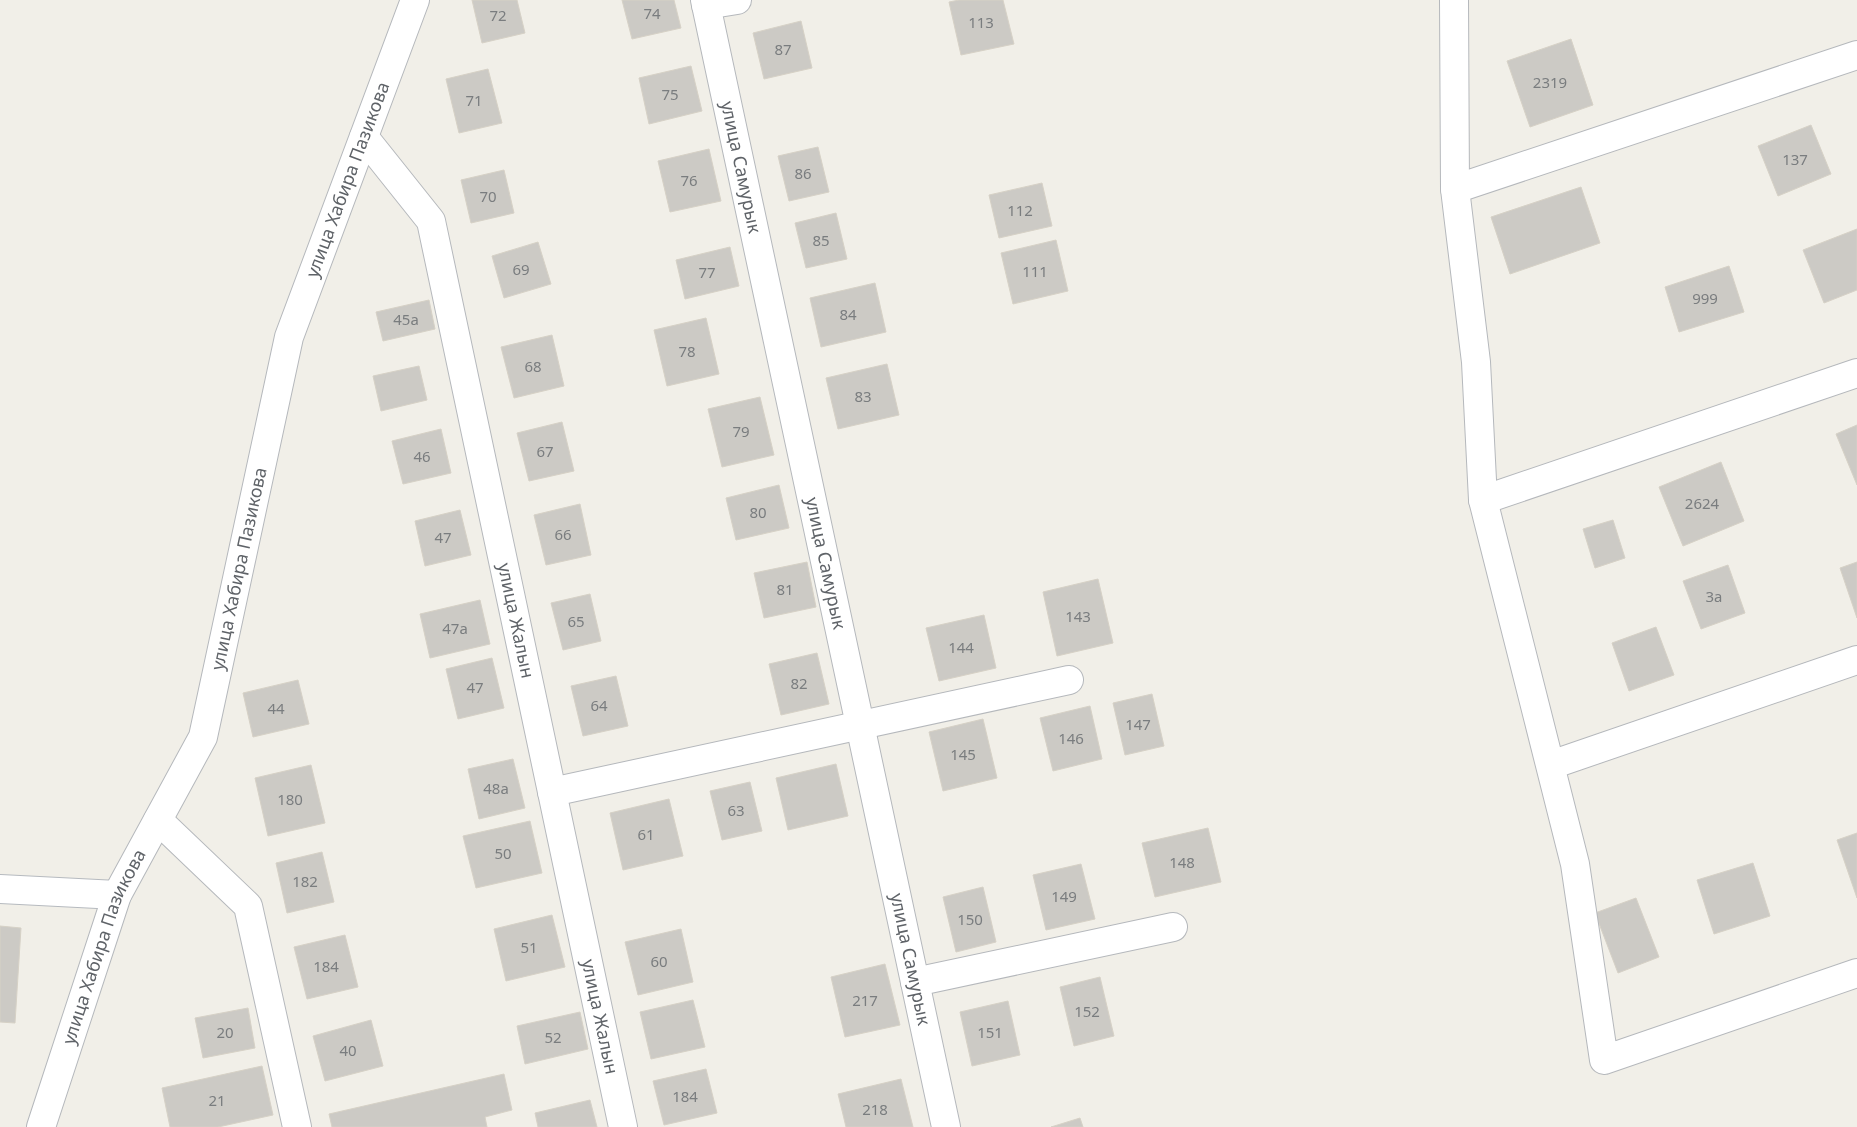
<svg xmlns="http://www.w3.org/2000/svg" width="1857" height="1127" viewBox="0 0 1857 1127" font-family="'Noto Sans',sans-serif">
  <rect width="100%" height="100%" fill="#f1efe8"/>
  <g fill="#cccac5" stroke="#d6d1c6">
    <path d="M472,0H517L525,33L482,43Z"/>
    <path d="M622,0H674L681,28L632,39Z"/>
    <path d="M959,0H1003L1014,44L961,55L949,2Z"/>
    <path d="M801,21L812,68L764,79L753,33Z"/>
    <path d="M1571,39L1593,105L1530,127L1507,61Z"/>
    <path d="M691,66L702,111L649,124L639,78Z"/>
    <path d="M488,69L502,123L459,133L446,79Z"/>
    <path d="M1811,125L1831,174L1778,196L1758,146Z"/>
    <path d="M818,147L829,192L789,201L778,156Z"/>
    <path d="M709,149L721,201L670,212L658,161Z"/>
    <path d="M504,170L514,213L471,223L461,180Z"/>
    <path d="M1042,183L1052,226L999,238L989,195Z"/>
    <path d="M1581,187L1600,243L1510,274L1491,217Z"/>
    <path d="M836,213L847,259L806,268L795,223Z"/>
    <path d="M1857,229V290L1824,303L1803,250Z"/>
    <path d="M1056,240L1068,291L1013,304L1001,253Z"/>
    <path d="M538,242L551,284L504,298L492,256Z"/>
    <path d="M730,247L739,286L685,299L676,260Z"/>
    <path d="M1729,266L1744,312L1679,332L1665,287Z"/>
    <path d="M875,283L886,332L821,347L810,298Z"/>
    <path d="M429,300L435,329L383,341L376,312Z"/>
    <path d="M706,318L719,374L667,386L654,330Z"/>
    <path d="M552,335L564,386L514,398L501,347Z"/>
    <path d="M887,364L899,415L838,429L826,378Z"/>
    <path d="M419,366L427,400L381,411L373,376Z"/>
    <path d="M760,397L774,455L722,467L708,409Z"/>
    <path d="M562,422L574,471L529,481L517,433Z"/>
    <path d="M1857,425V485L1836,434Z"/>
    <path d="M441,429L451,473L403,484L392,441Z"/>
    <path d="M1721,462L1744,521L1683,546L1659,487Z"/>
    <path d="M779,485L789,528L736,540L726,498Z"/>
    <path d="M580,504L591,555L546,565L534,515Z"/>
    <path d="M460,510L471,555L425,566L415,521Z"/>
    <path d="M1613,520L1625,558L1595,568L1583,529Z"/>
    <path d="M807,562L816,607L764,618L754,573Z"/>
    <path d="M1857,562V618L1840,568Z"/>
    <path d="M1728,565L1745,613L1701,629L1683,581Z"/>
    <path d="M1098,579L1113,643L1057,656L1043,592Z"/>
    <path d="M590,594L601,641L563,650L551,603Z"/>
    <path d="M480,600L490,644L430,658L420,614Z"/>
    <path d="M984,615L996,668L939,681L926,628Z"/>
    <path d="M1656,627L1674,675L1629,691L1612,643Z"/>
    <path d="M817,653L829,704L781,715L769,664Z"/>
    <path d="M492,658L504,708L458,719L446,669Z"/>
    <path d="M616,676L628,726L583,736L571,686Z"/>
    <path d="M298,680L309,724L253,737L243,693Z"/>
    <path d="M1152,694L1164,746L1125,755L1113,703Z"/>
    <path d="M1090,706L1102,759L1053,771L1040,718Z"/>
    <path d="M983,719L997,778L943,791L929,732Z"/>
    <path d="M513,759L525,808L479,819L468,769Z"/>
    <path d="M836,764L848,816L788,830L776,778Z"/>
    <path d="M311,765L325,823L268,836L255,778Z"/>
    <path d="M750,782L762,831L722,840L710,791Z"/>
    <path d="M669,799L683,856L623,870L610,813Z"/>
    <path d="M530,821L542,873L476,888L463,836Z"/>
    <path d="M1208,828L1221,882L1155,897L1142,843Z"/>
    <path d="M1857,833V898L1837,840Z"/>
    <path d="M322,852L334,902L287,913L276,863Z"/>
    <path d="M1753,863L1770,916L1714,934L1697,880Z"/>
    <path d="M1081,864L1095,919L1046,930L1033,875Z"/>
    <path d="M983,887L996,942L956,952L943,897Z"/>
    <path d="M1636,898L1659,957L1618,973L1595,913Z"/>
    <path d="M552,915L565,967L506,981L494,929Z"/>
    <path d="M0,926L21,928L15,1023L0,1022Z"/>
    <path d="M681,929L693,982L638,995L625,942Z"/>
    <path d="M345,935L358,987L307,999L294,947Z"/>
    <path d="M885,964L900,1025L845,1037L831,977Z"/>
    <path d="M1100,977L1114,1036L1074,1046L1060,987Z"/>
    <path d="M693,1000L705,1047L651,1059L640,1012Z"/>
    <path d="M1008,1001L1020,1055L972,1066L960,1012Z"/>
    <path d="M248,1008L255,1048L203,1058L195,1018Z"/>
    <path d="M580,1012L588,1049L525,1064L517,1026Z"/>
    <path d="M371,1020L383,1066L325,1081L313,1036Z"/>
    <path d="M262,1066L273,1115L218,1127H170L162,1088Z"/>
    <path d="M706,1069L717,1113L664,1125L653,1081Z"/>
    <path d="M504,1074L512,1110L485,1117L487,1127H332L329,1114Z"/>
    <path d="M901,1079L913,1127H846L838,1094Z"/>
    <path d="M590,1100L597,1127H538L535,1113Z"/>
    <path d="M1080,1118L1083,1127H1051Z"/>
  </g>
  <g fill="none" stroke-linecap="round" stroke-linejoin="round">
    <g stroke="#b5b8bc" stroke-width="30">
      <g id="street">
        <path id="s1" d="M705,0L946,1127"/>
        <path d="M1454,0L1455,189L1476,362L1483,500L1575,864L1604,1060L1857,973"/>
        <path d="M706,5L737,0"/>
        <path id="s2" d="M364,137L431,221L623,1127"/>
        <path d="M1455,189L1857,55"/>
        <path d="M1483,500L1857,373"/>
        <path d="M1551,765L1857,660"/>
        <path d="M552,792L1069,680"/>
        <path d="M158,820L248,906L297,1127"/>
        <path d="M915,982L1173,927"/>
        <path id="s3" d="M41,1127L117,895L203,737L289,337L415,0"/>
      </g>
    </g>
    <g stroke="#b6babf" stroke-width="30">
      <path id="secondary" d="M0,889L117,895"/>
    </g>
    <use href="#street" stroke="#fff" stroke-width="28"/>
    <use href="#secondary" stroke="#fff" stroke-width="28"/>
  </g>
  <g text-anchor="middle" stroke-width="4" stroke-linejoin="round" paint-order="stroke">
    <g font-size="15" fill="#7a7d7f">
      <text x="652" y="19">74</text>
      <text x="498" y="21">72</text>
      <text x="981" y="28">113</text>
      <text x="783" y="55">87</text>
      <text x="1550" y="88">2319</text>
      <text x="670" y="100">75</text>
      <text x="474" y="106">71</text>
      <text x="1795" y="165">137</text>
      <text x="803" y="179">86</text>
      <text x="689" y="186">76</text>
      <text x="488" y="202">70</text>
      <text x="1020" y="216">112</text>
      <text x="821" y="246">85</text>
      <text x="521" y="275">69</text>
      <text x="1035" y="277">111</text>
      <text x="707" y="278">77</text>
      <text x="1705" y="304">999</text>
      <text x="848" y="320">84</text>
      <text x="406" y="325">45а</text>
      <text x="687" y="357">78</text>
      <text x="533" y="372">68</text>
      <text x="863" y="402">83</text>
      <text x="741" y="437">79</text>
      <text x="545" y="457">67</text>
      <text x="422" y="462">46</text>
      <text x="1702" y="509">2624</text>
      <text x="758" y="518">80</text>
      <text x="563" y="540">66</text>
      <text x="443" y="543">47</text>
      <text x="785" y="595">81</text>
      <text x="1714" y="602">3а</text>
      <text x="1078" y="622">143</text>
      <text x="576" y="627">65</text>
      <text x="455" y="634">47а</text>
      <text x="961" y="653">144</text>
      <text x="799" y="689">82</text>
      <text x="475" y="693">47</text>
      <text x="599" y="711">64</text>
      <text x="276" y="714">44</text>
      <text x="1138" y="730">147</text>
      <text x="1071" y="744">146</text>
      <text x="963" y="760">145</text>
      <text x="496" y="794">48а</text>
      <text x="290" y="805">180</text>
      <text x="736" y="816">63</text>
      <text x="646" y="840">61</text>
      <text x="503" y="859">50</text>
      <text x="1182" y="868">148</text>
      <text x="305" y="887">182</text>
      <text x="1064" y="902">149</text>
      <text x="970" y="925">150</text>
      <text x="529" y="953">51</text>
      <text x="659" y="967">60</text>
      <text x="326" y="972">184</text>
      <text x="865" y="1006">217</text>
      <text x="1087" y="1017">152</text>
      <text x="225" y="1038">20</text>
      <text x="990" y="1038">151</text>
      <text x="553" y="1043">52</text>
      <text x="348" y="1056">40</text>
      <text x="685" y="1102">184</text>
      <text x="217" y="1106">21</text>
      <text x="875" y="1115">218</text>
    </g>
    <g font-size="18" fill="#5f6368" stroke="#fff">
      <text dy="6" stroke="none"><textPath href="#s1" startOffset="171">улица Самурык</textPath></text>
      <text dy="6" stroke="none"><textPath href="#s3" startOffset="1001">улица Хабира Пазикова</textPath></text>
      <text dy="6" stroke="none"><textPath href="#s1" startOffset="576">улица Самурык</textPath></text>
      <text dy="6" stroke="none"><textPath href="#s3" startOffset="596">улица Хабира Пазикова</textPath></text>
      <text dy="6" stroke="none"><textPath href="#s2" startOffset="516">улица Жалын</textPath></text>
      <text dy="6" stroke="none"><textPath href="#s3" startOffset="191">улица Хабира Пазикова</textPath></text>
      <text dy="6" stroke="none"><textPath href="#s1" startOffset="981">улица Самурык</textPath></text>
      <text dy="6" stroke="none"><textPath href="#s2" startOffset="921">улица Жалын</textPath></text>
    </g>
  </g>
</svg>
